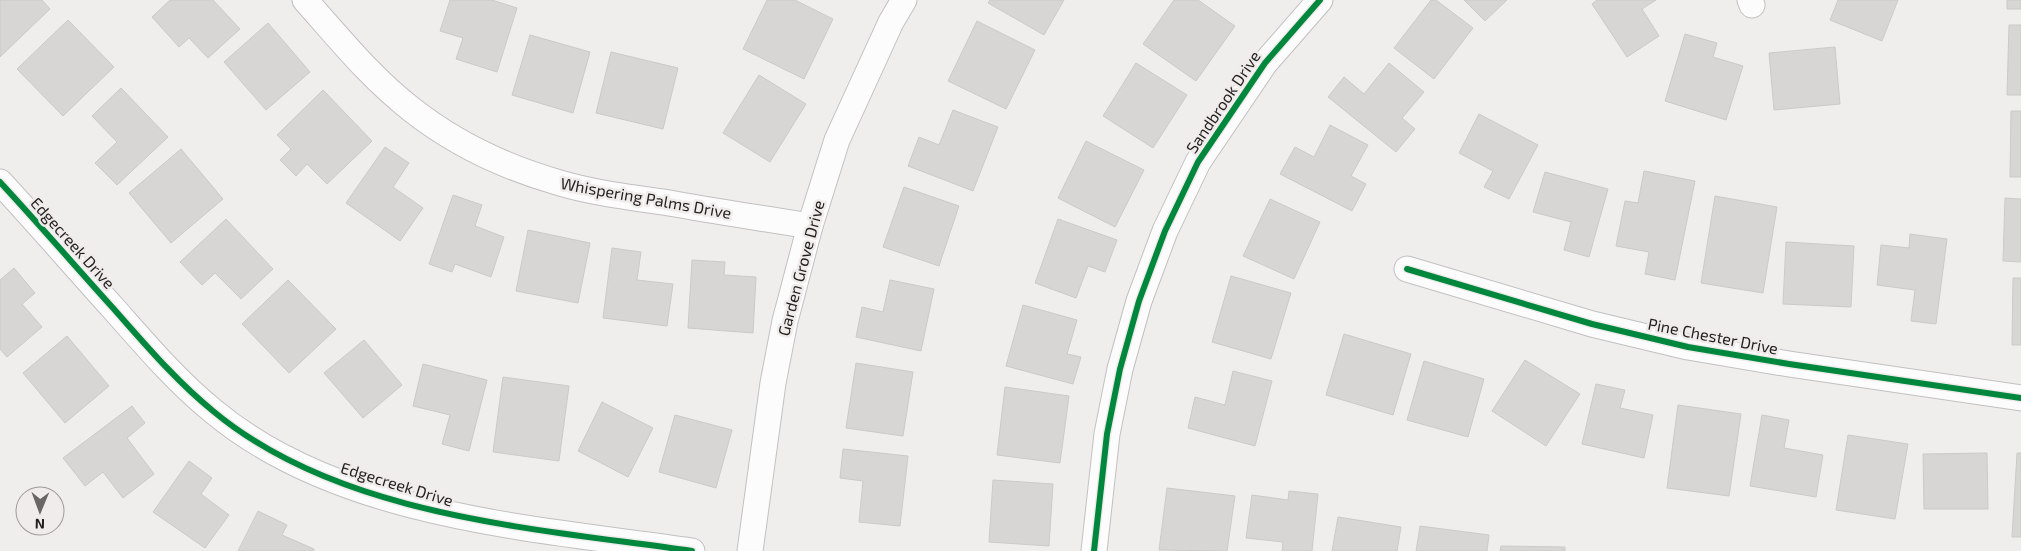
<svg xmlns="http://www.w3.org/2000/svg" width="2021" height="551" viewBox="0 0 2021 551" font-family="'Exo 2',sans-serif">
  <rect width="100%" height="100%" fill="#f0eded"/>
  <g fill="#d8d6d5" stroke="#cccac9">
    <path d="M0,0H42L50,9L0,57Z"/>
    <path d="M170,0H213L240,29L208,58L189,38L179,47L152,17Z"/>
    <path d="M450,0H492L517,8L497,72L456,59L463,38L440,31Z"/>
    <path d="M767,0H795L833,19L804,79L743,49Z"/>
    <path d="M990,0H1064L1044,35L988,3Z"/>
    <path d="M1174,0H1198L1235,26L1196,81L1143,44Z"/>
    <path d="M1431,0H1436L1473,28L1434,79L1394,48Z"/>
    <path d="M1464,0H1507L1485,21Z"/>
    <path d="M1597,0H1656L1642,9L1659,36L1627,57L1592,4Z"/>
    <path d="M1838,0H1898L1882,41L1830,20Z"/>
    <rect x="2007" y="0" width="14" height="9"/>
    <path d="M68,20L114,67L63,116L17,69Z"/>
    <path d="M977,21L1035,50L1006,109L948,81Z"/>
    <path d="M268,23L310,72L266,110L224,62Z"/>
    <path d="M2009,25H2021V95H2007Z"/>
    <path d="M1685,34L1717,43L1713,57L1743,66L1726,120L1665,101Z"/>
    <path d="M530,35L590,52L573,113L512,95Z"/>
    <path d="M1835,47L1840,104L1774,110L1769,53Z"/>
    <path d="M611,52L678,68L663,129L596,113Z"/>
    <path d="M1136,63L1187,95L1153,148L1103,116Z"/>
    <path d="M1389,63L1424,92L1402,118L1415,129L1396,152L1328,97L1344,77L1364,94Z"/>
    <path d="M759,75L806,104L770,162L723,133Z"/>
    <path d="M121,88L168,137L117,185L95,163L117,142L92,116Z"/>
    <path d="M323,90L372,141L327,184L307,164L296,176L280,160L291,149L277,135Z"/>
    <path d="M953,110L998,127L973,191L908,166L919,137L939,145Z"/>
    <path d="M2011,111H2021V177H2010Z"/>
    <path d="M1479,114L1538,145L1509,199L1484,187L1493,171L1459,153Z"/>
    <path d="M1330,125L1368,145L1351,176L1366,184L1352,211L1280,174L1295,147L1314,157Z"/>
    <path d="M1086,141L1144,170L1115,227L1058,198Z"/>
    <path d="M385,147L409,163L393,187L423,208L400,241L346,203Z"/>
    <path d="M181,149L223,199L171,243L129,193Z"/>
    <path d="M1644,171L1695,181L1675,280L1645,274L1649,252L1616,246L1625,201L1638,203Z"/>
    <path d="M1545,172L1608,189L1589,257L1564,250L1571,222L1533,212Z"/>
    <path d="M904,187L959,206L939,266L883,247Z"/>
    <path d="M453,195L482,205L475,226L504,237L491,277L455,264L452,272L429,264Z"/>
    <path d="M1715,196L1777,207L1763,293L1701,283Z"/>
    <path d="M2005,198L2021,199V262L2003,261Z"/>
    <path d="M1270,199L1320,222L1294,279L1243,256Z"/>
    <path d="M226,219L273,269L241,299L215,273L202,285L180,262Z"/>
    <path d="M1058,219L1117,240L1105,272L1088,266L1076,298L1035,283Z"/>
    <path d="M528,230L590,243L578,303L516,291Z"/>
    <path d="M1910,234L1947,239L1936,324L1911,321L1915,290L1877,285L1881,245L1909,248Z"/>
    <path d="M1786,242L1854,246L1851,307L1783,304Z"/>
    <path d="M612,248L641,252L637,280L673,284L667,326L603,318Z"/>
    <path d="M692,260L725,262L724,275L756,277L753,333L688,328Z"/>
    <path d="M14,268L35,293L22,304L42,327L7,357L0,349V280Z"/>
    <path d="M1231,276L1291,293L1271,359L1212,342Z"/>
    <path d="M2013,278H2021V345H2012Z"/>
    <path d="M288,280L336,329L289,373L242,324Z"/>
    <path d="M890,280L934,289L921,351L856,337L862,307L883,312Z"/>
    <path d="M1023,305L1077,320L1067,354L1081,357L1073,384L1006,366Z"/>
    <path d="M1344,334L1411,354L1393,415L1326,395Z"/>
    <path d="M67,336L109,386L65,423L23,373Z"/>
    <path d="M364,340L402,385L363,418L324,373Z"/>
    <path d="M1525,360L1580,394L1546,446L1492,411Z"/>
    <path d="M1424,361L1484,379L1468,437L1407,420Z"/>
    <path d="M856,363L913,372L903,436L846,428Z"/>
    <path d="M423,364L487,380L469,451L442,444L450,415L413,406Z"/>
    <path d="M1233,371L1272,381L1255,446L1188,428L1195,397L1225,405Z"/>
    <path d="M503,377L569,386L559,461L493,452Z"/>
    <path d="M1596,384L1625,390L1620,408L1653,415L1644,458L1582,444Z"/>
    <path d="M1005,387L1069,396L1060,463L997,455Z"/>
    <path d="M602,402L653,428L628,477L578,451Z"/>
    <path d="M1678,405L1741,414L1729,496L1667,488Z"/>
    <path d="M132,406L145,423L127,438L154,474L123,498L103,472L85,486L63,458Z"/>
    <path d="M675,415L732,430L716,488L659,472Z"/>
    <path d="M1762,415L1789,420L1784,448L1823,455L1816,497L1750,486Z"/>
    <path d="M1848,435L1908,444L1895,519L1836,510Z"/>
    <path d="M843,449L908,456L900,526L859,522L863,481L840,478Z"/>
    <path d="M1987,453L1988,509H1924L1923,454Z"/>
    <path d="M2017,453H2021V537H2012Z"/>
    <path d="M189,461L212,478L201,494L229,515L205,548L153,512Z"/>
    <path d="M993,480L1053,484L1049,546L989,542Z"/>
    <path d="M1167,488L1235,496L1227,551L1159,550Z"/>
    <path d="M1289,491L1318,494L1312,551H1282L1283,542L1246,538L1252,495L1288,500Z"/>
    <path d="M258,511L287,525L282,535L314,549V551H238Z"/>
    <path d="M1338,517L1401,527L1397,551H1332Z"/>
    <path d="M1420,526L1489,535L1487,551H1416Z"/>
    <path d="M1501,546L1565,547V551H1500Z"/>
  </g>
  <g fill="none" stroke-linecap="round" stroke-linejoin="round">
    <g stroke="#c2c0c0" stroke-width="27">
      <g id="street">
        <path d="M305,0C339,38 371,78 411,109C454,143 507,168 560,183C597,194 637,198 675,204C720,212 765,219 810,226"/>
        <path d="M1750,0L1752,5"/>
        <path d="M0,182C38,223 75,266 113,308C144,343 176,381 213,411C340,517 534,528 692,551"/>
        <path d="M1407,269L1592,324L1688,347L1789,364L2021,398"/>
        <path d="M750,551L773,383L785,321L810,226L837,140L891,22L904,0"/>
        <path d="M1094,551L1107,434L1120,369L1139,301L1165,231L1198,162L1265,63L1320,0"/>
      </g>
    </g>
    <use href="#street" stroke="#fdfcfc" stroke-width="25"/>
    <g stroke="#f1ecec" stroke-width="9">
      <g id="cycleway">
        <path d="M0,182C38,223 75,266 113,308C144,343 176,381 213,411C340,517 534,528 692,551"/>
        <path d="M1407,269L1592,324L1688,347L1789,364L2021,398"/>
        <path d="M1094,551L1107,434L1120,369L1139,301L1165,231L1198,162L1265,63L1320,0"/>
      </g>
    </g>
    <use href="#cycleway" stroke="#00873e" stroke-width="6"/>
  </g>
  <g text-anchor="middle" stroke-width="5" stroke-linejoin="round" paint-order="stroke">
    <g font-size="16" fill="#201f1e" stroke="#f1ecec">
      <text transform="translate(1223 102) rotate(-56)" y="6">Sandbrook Drive</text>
      <text transform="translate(646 198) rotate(10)" y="6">Whispering Palms Drive</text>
      <text transform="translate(73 243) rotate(48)" y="6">Edgecreek Drive</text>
      <text transform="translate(801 268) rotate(-75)" y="6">Garden Grove Drive</text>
      <text transform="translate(1713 336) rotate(11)" y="6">Pine Chester Drive</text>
      <text transform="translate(397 484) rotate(17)" y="6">Edgecreek Drive</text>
    </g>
  </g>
  <g transform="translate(40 511) rotate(181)"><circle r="24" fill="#f1ecec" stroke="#9d9a9a"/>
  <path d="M0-4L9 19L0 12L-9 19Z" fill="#696766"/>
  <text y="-8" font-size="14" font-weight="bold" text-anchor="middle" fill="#201f1e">N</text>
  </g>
</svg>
